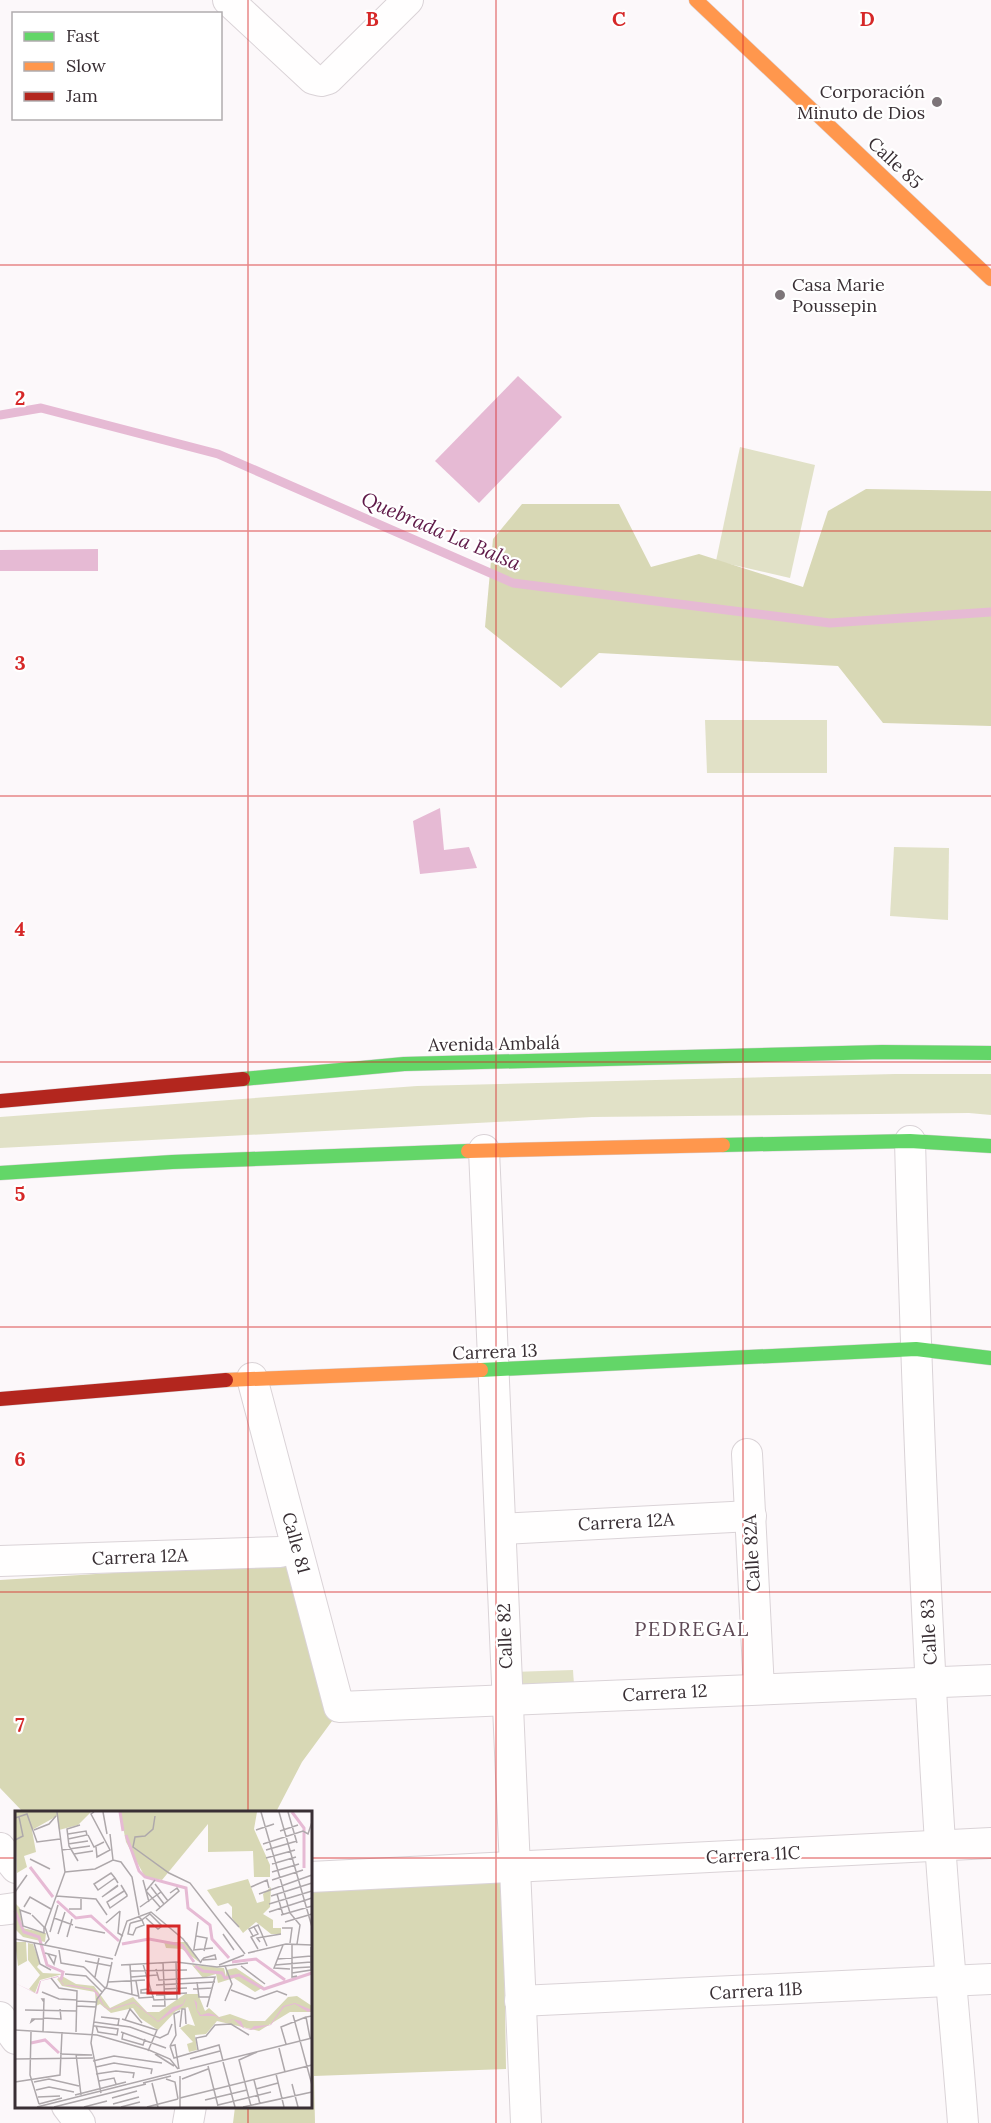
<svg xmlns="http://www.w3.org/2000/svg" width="991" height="2123" viewBox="0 0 991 2123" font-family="Lora,serif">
  <rect width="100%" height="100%" fill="#fcf8fa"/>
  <g fill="#e1e1c7">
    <path d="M740,447L815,465L790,578L716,561Z"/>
    <path d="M705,720H827V773H707Z"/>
    <path d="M894,847L949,848L948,920L890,916Z"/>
    <path d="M895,1074H991V1115L969,1113L592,1117L0,1148V1117L417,1086Z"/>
    <path d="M573,1670L574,1685L513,1691L512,1672Z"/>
  </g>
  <g fill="#d8d8b5">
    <path d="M866,489L991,491V726L883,723L838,666L599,653L561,688L485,627L493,539L522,504H619L651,567L699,554L803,587L828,511Z"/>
    <path d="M302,1561L335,1717L302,1762L276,1812H23L0,1788V1580Z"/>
    <path d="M503,1877L506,2069L314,2076L315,2123H233L235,2107L310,2106L311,1889Z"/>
  </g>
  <g fill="#e6bad4">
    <path d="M518,376L562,417L479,503L435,461Z"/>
    <path d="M98,549V571H0V550Z"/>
    <path d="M440,808L444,850L469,847L477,868L420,874L413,821Z"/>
  </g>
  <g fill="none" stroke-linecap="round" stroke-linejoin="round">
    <path stroke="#e6bad4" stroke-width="9" d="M0,415L41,408L218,454L513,583L830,623L991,612"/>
    <g stroke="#dad3d7" stroke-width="32">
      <g id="street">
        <path d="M228,0L313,79L321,81L328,79L408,0"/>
        <path d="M910,1141C916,1375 925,1609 940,1842C946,1936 956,2029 963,2123"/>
        <path d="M484,1150L526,2123"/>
        <path d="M252,1378L339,1707L991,1680"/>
        <path d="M747,1454L759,1689"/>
        <path d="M501,1529L751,1516"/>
        <path d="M0,1561L280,1552"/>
        <path d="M0,1848L16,1868"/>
        <path d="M310,1877L991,1843"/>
        <path d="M0,1910L16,1908"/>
        <path d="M520,2001L991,1979"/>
        <path d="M0,2017L16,2039"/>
        <path d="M67,2106L80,2123"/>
        <path d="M188,2123L191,2106"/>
      </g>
    </g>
    <g stroke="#dad3d7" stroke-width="15">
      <g id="fast">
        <path d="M243,1079L404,1064L882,1052L991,1053"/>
        <path d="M723,1145L910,1141L991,1146"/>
        <path d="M0,1173L172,1162L468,1151"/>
        <path d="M481,1370L916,1349L991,1358"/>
      </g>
    </g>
    <g stroke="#dad3d7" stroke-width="15">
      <g id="slow">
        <path d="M696,0L991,279"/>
        <path d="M468,1151L723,1145"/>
        <path d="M226,1380L481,1370"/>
      </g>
    </g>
    <g stroke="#dad3d7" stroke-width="15">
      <g id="jam">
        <path d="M0,1101L243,1079"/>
        <path d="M0,1399L226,1380"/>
      </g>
    </g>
    <use href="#street" stroke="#fffefe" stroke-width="30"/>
    <use href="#fast" stroke="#63d668" stroke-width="14"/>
    <use href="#slow" stroke="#ff974d" stroke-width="14"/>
    <use href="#jam" stroke="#b3261e" stroke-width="14"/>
  </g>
  <path fill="none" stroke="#d62828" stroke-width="1.5" stroke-opacity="0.55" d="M248,0V1812M496,0V2123M743,0V2123M0,265H991M0,531H991M0,796H991M0,1062H991M0,1327H991M0,1592H991M0,1858H16M310,1858H991M248,2106V2123"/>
  <g fill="#7d7579" stroke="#fff" stroke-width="2">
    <circle cx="937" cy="102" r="6"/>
    <circle cx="780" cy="295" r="6"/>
  </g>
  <g text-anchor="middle" stroke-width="4.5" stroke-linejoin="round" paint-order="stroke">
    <g font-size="18" fill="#392f34" stroke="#fff" text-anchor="end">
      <text x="925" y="98">Corporación<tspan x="925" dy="21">Minuto de Dios</tspan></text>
      <text x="792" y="291" text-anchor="start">Casa Marie<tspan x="792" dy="21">Poussepin</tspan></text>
    </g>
    <g font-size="18" fill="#392f34" stroke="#fff">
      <text transform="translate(895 163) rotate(43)" y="6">Calle 85</text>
      <text transform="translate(494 1044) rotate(-1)" y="6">Avenida Ambalá</text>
      <text transform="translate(495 1352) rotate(-2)" y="6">Carrera 13</text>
      <text transform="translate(626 1522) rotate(-3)" y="6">Carrera 12A</text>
      <text transform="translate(296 1543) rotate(75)" y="6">Calle 81</text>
      <text transform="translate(752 1553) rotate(-93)" y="6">Calle 82A</text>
      <text transform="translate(140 1557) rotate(-2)" y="6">Carrera 12A</text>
      <text transform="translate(929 1632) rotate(-93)" y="6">Calle 83</text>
      <text transform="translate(505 1636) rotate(-92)" y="6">Calle 82</text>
      <text transform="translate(665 1693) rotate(-3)" y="6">Carrera 12</text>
      <text transform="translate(753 1855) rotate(-3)" y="6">Carrera 11C</text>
      <text transform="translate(756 1991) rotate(-3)" y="6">Carrera 11B</text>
    </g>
    <g font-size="20" font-style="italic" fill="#5f1948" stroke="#fff">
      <text transform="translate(441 531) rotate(23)" y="7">Quebrada La Balsa</text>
    </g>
    <g font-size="20" letter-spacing="1.5" fill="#604b57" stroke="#fff">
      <text x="692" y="1636">PEDREGAL</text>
    </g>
  </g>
  <g transform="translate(15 1811)">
    <rect width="297" height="297" fill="#fcf8fa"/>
    <path d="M0,1H76L63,14L44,19L42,5L17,19L21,41L9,45L12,56L2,62ZM105,1H242L239,18L255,54V66H239L238,40L193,41V13L147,69L130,66L111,31ZM233,68L242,92L249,90L248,83L256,76L255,96L248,103L258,109V117H266V123H256L241,111L228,122L217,107V96L213,92L203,95L192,79ZM0,92L5,97L7,117L31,122L30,131L8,126L0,118ZM0,131H11L12,150L3,155ZM149,131H172L184,151L167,138L151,137ZM13,132L18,133L25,152L22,156L28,162L48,163L25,169L20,182L14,178L25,164L13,149ZM177,154L209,157L211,166V159L221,157L249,176L240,181L219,167L203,172L201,163L188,167ZM47,165L61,173L79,175L95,197L118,186L132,201H144L170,183H183L190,200L194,197L204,206L215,203L234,210H250L273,186L282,185L297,195V201H275L244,220L202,210L191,223L180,224L182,239L174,241L172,233L178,231L165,217L173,213L180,215L173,196L161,200L143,219L125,207L118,197L96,202L85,193L81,195L80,181L47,175L42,168Z" fill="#d8d8b5"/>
    <path d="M43,165L49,174H57L78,178L83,182L89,195L94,198L119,191L143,210L158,196L168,193L170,188H179L182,192V199L186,204L193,202L200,204L212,212L217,208L226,210L229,217L236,218L239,215L255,214L268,195L280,192L297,199L293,201L280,193L269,196L256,214L236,219L228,217L218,208L212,212L200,205H185L182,200L179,188H171L168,194L143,211L119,192L94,199L89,196L78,179L48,174L43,166L26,170L23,182L22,183L0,172L21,182L25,170Z" fill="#e6bad4"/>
    <path fill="none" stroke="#e6bad4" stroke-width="3" d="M105,1L108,20M277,1L289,17V57M111,24L124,60L130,66L171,77L173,97L195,114L197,128L214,147M15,56L38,86M42,90L61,107L76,105L104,130M0,100L9,121L24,126L32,154L48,161L46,169M107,133L134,128L167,134L179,151M217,151L241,148L270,169M180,155L188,160L207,162L210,167L224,164L249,178L297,162M16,232L30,229L44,242"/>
    <path fill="none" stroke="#aea8ab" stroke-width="1.5" d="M79,1L76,3L95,39L82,46L81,36M88,1L92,23M246,1L275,102L285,114L282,133M264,1L297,116M273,1L282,32M140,5L138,18L130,25L120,26L118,36L154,62L175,72L230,143M0,7L12,3L22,31L45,28M19,19L34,13L41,5M241,19L259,13M265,20L283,14M53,23L71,20L72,24L53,28M95,23L98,49M73,24L79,36L89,31M0,29L8,25L4,6M53,33L73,30M248,33L288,20L293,23L297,11M47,39L75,35M251,39L282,30M59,43L78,40M251,47L280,39M15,48L35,58M63,50L54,35L52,18L65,14M257,53L281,46M50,61L80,58L98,49L106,51L117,66L124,104M257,61L284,53M100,67L83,79L79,73L96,62L100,67L103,72M128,69L134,91M140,69L131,80L145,96M257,69L288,59M140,73L153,90M103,74L87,86L103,75M106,74L112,84V85L95,97L92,91L109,80M136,76L149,93M236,76L252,69L254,77M0,81L12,64M244,83L297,64M262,83L268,104M41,85L81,88L92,104M256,85L297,72M254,93L297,80M9,96L15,86L36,98M125,96L146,81M54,98H66V87M105,100L103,122L108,125M141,100L164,80L162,77L155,82M210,101L224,116M254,101L297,87M16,103L5,99L8,115L29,122V116L17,104M266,104L297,95M123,105L127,109L129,114L121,117L118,124L113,123L115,113L116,112L127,109L128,108L135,103L147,115L143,118L131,107M39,107L58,114M270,111L297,103M91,112L105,100M60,116L90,122M239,116L243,123L236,126L243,138M267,117H277L275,132M35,121L43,94M43,123L50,101M208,123L219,139M181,125L192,127L189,140M238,125L234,118L243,114L252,135M52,126L57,108M0,128L98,148M245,131L242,127L266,123M19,132L25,153L36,159M30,133L34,128L30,116L50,61L42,1M268,134L259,157L275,158M277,134V166L282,165M179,138L183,111M44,139L46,152L69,156M178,139L198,137M30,142L41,145L39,153L33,143M233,142L271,133L297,134M100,145L112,110L136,101L168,128L186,152M263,148L296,145M70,150L96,155M186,151L187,149L189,147L200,144L201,148L188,149M128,153L139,189L162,188L161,151M106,154L161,151L202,156L233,152M115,154L117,183M204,154L229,144M260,154L296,151M210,155L217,173L210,190M226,155L250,173M69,156L91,178M277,157L295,156M141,158L144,169L200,166L192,196M115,160L172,159M277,162L296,159V136M50,163L71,165L87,181M80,166L84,147M116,166L142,164M36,167L44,177L62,180L61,221M121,170L124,187L139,186M93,171L130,169M182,171L184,186H195M141,174L200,171M91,177L123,185M149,178L172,177M178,178L198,177M216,179L240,188L262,180L272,184M27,181L44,188L62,189M136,182H126V179L133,178L139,183M141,184L172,182M62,190L81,191M62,195L81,196M137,195H150L148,152M10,199L62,200M278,204L297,274M86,206L104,208L103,214M28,207L46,208L45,198M20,208L16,211L17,208H28M107,208L142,219L133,240M110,209L115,198L127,212M79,211L115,216L145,227L153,223L157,213M78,215H80L103,218L102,224L83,221L81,215M165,216L167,198H170L171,213M0,219L82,224L134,239L155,248L163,258M16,221L15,264L24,293M28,221L29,188H27L29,191M106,221L151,237M108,222L107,228L128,234L130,228M295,227L291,206L297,205M271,233L266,216L291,206M155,235L159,247L204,234L208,250M155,235L161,224L159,203L165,200M155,235L160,234L164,258M264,237L270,261M183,239L181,227L191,225L200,214L216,213L234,224M45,243L77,244M61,243L66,284M140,243L159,255M0,248L78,247M175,248L205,240M78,250L99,245L147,252M208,251L220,296M193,255L203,295M81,256L99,252L137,258L136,263M81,263L101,260L119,262L118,267M261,263L269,296M165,265V296M151,268L160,271L163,288M167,268L193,258M239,269L245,293M84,270L99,267L101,273M0,271L45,264L47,221M19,271L34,268L64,275M128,272L156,265M137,272L143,296M277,273L283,296M241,278L263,272M21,279L34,276L59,281M86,282L76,232L82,188L92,175L97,151M60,284L111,271M23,286L45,285M97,287L122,280M165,287L297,254M190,289L232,279M24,293L47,287M98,293L124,286M203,294L256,281M236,295L224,249L242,241M22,296L297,227M39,296L131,273M69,296L92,290M106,296L125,291M132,296L163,288M228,296L297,281"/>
    <path fill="#d62828" fill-opacity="0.15" stroke="#d62828" stroke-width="3" d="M133,115H164V182H133Z"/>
    <rect width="297" height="297" fill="none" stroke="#392f34" stroke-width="3"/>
  </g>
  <g font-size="20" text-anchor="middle" font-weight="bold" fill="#d62828" stroke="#fff" stroke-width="4.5" stroke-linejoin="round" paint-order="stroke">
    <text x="372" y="26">B</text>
    <text x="619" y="26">C</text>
    <text x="867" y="26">D</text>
    <text x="20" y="405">2</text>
    <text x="20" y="670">3</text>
    <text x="20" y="936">4</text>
    <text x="20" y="1201">5</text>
    <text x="20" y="1466">6</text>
    <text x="20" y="1732">7</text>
  </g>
  <rect x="12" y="12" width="210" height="108" fill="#ffffff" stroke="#b0acae" stroke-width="1.5"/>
  <rect x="24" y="32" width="30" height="9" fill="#63d668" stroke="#b0acae" stroke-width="1.5"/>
  <text x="66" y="42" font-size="18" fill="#392f34">Fast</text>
  <rect x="24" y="62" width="30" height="9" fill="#ff974d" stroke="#b0acae" stroke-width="1.5"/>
  <text x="66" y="72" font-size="18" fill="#392f34">Slow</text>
  <rect x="24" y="92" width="30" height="9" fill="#b3261e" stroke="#b0acae" stroke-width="1.5"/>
  <text x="66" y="102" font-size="18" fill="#392f34">Jam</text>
</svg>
